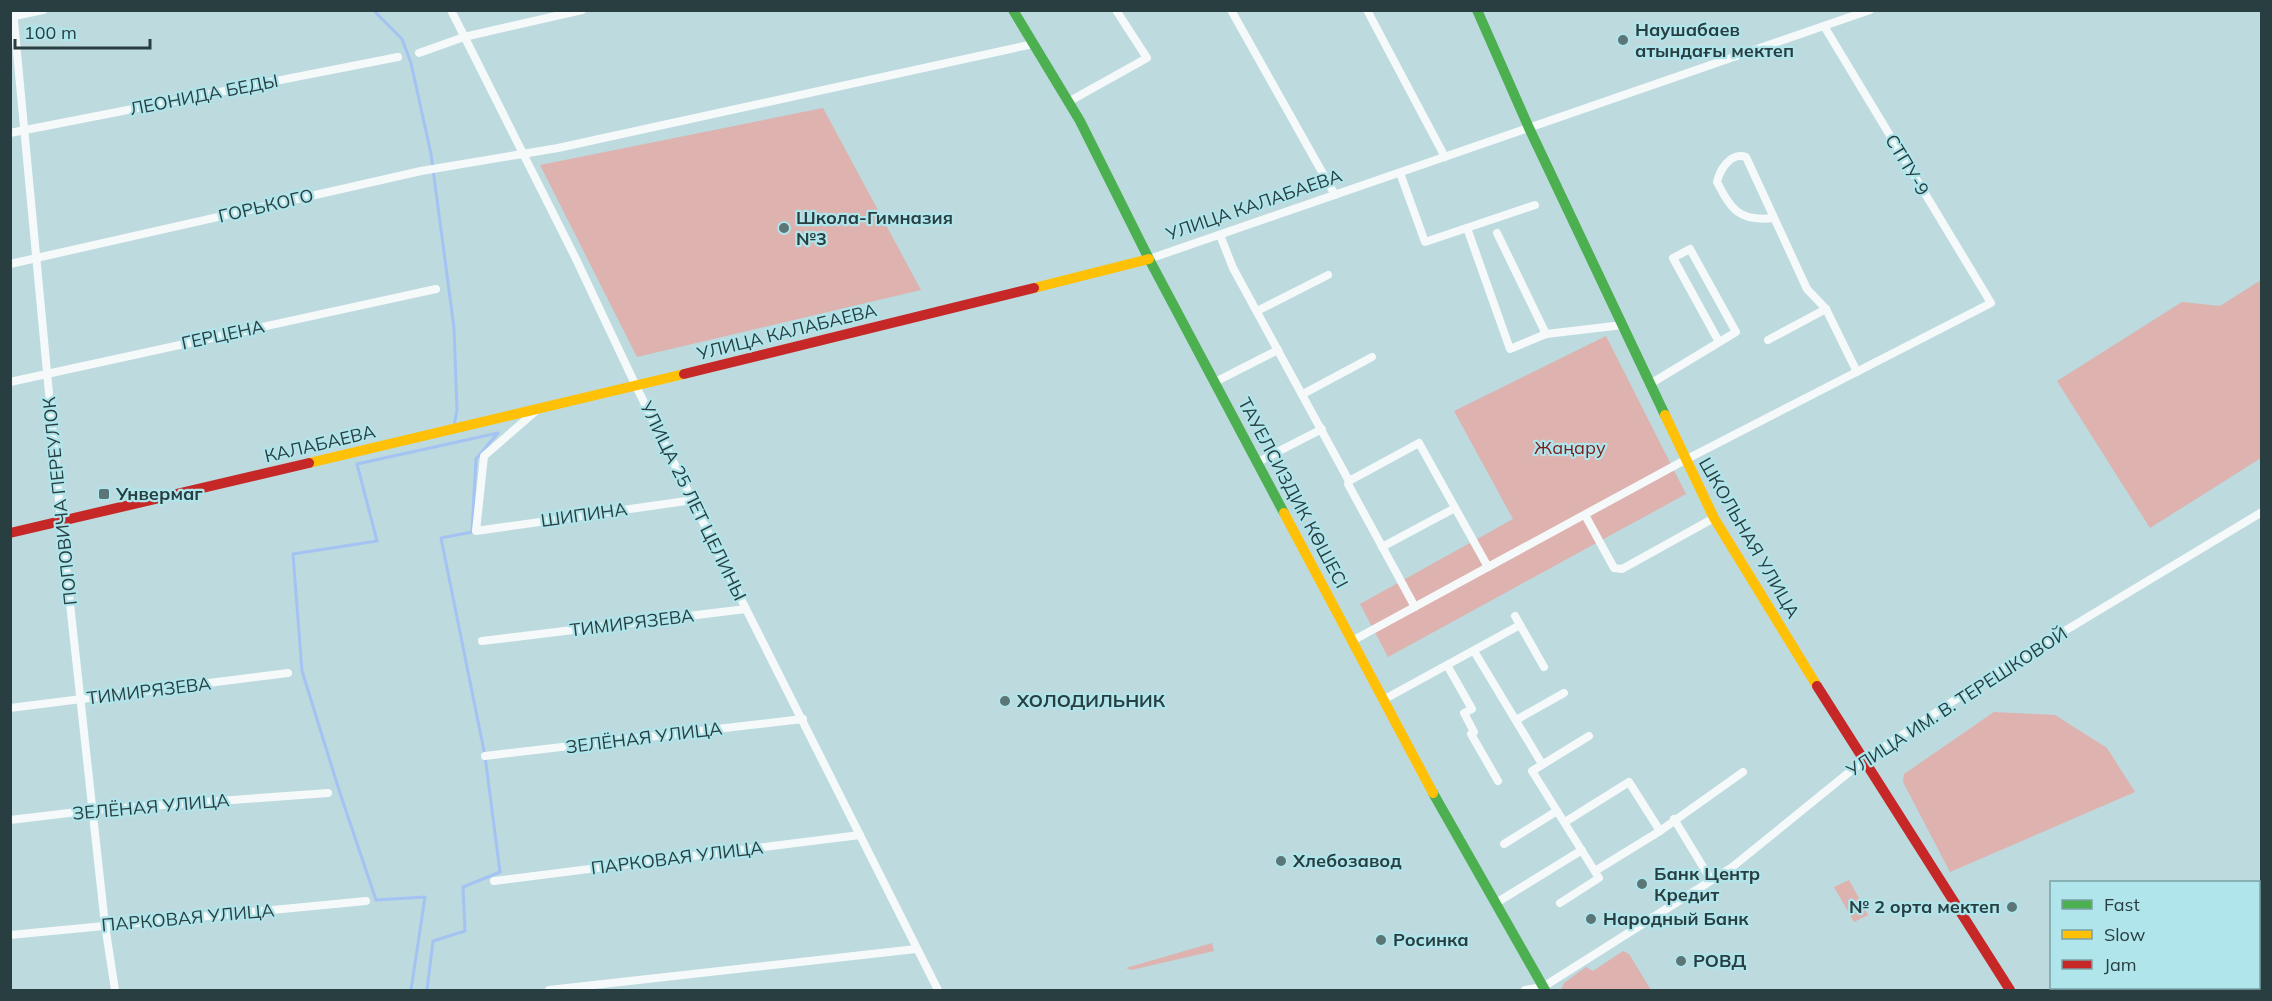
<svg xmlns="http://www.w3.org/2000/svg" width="2272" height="1001" viewBox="0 0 2272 1001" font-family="Mulish,sans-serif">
  <rect width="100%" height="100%" fill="#bddade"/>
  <g fill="#ddb2af">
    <path d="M823,108L921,290L637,357L540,165Z"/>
    <path d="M2261,280V458L2150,528L2057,381L2182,302L2220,306Z"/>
    <path d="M1606,336L1686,494L1388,657L1360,604L1513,519L1454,411Z"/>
    <path d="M1994,712L2055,715L2107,748L2135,792L1950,872L1903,782L1904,774Z"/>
    <path d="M1849,880L1868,915L1854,922L1834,887Z"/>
    <path d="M1212,943L1214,951L1131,970L1126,968Z"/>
    <path d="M1623,951L1629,954L1651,990H1561L1564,983L1586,967L1593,971Z"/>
  </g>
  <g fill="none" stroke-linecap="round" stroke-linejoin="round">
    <g stroke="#a4c3f3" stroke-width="3">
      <path d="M373,10L402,39L411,63L431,154L454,328L457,410L454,426"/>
      <path d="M411,990L425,897L376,900L340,793L302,671L293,554L377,541L357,464L498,433"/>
      <path d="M427,990L433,941L465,931L463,887L500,872L485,756L441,538L472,532L476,459L497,434"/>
    </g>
    <g stroke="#f5f9fa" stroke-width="8">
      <path d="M13,10L61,521L105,925L115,990"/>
      <path d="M451,10L576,259L636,386L746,609L938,990"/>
      <path d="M1231,10L1335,195"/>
      <path d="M1367,10L1445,157"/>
      <path d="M10,17L43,10"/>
      <path d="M419,53L464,37L582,10"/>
      <path d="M1068,102L1147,58L1116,10"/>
      <path d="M10,133L398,57"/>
      <path d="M1400,173L1425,242L1535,205"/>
      <path d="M1773,218C1739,222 1731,209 1717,182C1720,169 1731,152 1746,157L1807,289L1826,309L1857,372"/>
      <path d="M1467,228L1510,349L1546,334L1623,325"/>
      <path d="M1497,233L1546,334"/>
      <path d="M1220,235L1233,268L1349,481L1348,484L1415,607"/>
      <path d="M1149,259L1870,10"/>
      <path d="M10,264L421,171L558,148L1033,44"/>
      <path d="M1257,311L1328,275"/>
      <path d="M1768,340L1826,309"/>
      <path d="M10,382L436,289"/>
      <path d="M1215,382L1278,350"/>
      <path d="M1650,384L1736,332L1690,249L1673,258L1719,342"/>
      <path d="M1303,394L1372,357"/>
      <path d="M537,410L484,456L476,531L693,500"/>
      <path d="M1258,462L1322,429"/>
      <path d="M1349,481L1419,443L1488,567"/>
      <path d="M1585,515L1614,568L1622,569L1714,518"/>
      <path d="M1382,547L1455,508"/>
      <path d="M1515,616L1544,667"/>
      <path d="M482,641L746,609"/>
      <path d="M1352,641L1685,460L1991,303L1824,26"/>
      <path d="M1474,651L1542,764"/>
      <path d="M1447,665L1472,709L1464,713L1474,732L1471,734L1498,781"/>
      <path d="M1383,700L1520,625"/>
      <path d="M10,708L288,673"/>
      <path d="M1516,720L1564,693"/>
      <path d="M485,756L803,719"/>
      <path d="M1674,819L1711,880"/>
      <path d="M10,820L94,810L328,793"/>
      <path d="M1565,822L1629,782L1660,831"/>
      <path d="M1504,844L1557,811"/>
      <path d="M1595,871L1660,831L1743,772"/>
      <path d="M494,881L860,835"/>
      <path d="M1496,903L1582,850"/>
      <path d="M1560,903L1599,878L1532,771L1589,736"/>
      <path d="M10,935L366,901"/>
      <path d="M549,990L916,949"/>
      <path d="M1525,990L1543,987L1731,868L1863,761L2000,670L2262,512"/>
      <path d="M2249,990L2256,988"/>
    </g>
    <g stroke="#4caf50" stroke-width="10">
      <path d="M1013,10L1080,121L1149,259L1284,513"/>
      <path d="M1477,10L1529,128L1665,415"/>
      <path d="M1433,793L1545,990"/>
    </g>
    <g stroke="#ffc107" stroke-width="10">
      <path d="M1034,288L1149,259"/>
      <path d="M1665,415L1714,518L1817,686"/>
      <path d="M309,463L684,374"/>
      <path d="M1284,513L1433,793"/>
    </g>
    <g stroke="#c62828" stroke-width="10">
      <path d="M684,374L1034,288"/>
      <path d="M10,533L309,463"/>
      <path d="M1817,686L2010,990"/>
    </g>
  </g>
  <g fill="#5c7577" stroke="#b0e5eb" stroke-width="2">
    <circle cx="1623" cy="40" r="6"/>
    <circle cx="784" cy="228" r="6"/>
    <rect x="98" y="488" width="12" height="12" rx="3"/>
    <circle cx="1005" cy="701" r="6"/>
    <circle cx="1281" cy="861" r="6"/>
    <circle cx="1642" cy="884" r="6"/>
    <circle cx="2012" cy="907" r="6"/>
    <circle cx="1591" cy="919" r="6"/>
    <circle cx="1381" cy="940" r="6"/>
    <circle cx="1681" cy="961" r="6"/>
  </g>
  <g text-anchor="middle" stroke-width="4.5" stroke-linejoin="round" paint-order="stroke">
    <g font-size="18" font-weight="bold" fill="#283e40" stroke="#b0e5eb" text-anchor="start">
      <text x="1635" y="36">Наушабаев<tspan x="1635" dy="21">атындағы мектеп</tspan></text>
      <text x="796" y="224">Школа-Гимназия<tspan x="796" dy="21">№3</tspan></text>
      <text x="116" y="500">Унвермаг</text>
      <text x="1017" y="707">ХОЛОДИЛЬНИК</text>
      <text x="1293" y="867">Хлебозавод</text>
      <text x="1654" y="880">Банк Центр<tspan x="1654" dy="21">Кредит</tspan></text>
      <text x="2000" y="913" text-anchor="end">№ 2 орта мектеп</text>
      <text x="1603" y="925">Народный Банк</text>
      <text x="1393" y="946">Росинка</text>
      <text x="1693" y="967">РОВД</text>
    </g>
    <g font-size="18" fill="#283e40" stroke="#b0e5eb">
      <text transform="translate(204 95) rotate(-11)" y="6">ЛЕОНИДА БЕДЫ</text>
      <text transform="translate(1907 165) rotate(59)" y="6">СТПУ-9</text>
      <text transform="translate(1254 205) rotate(-19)" y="6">УЛИЦА КАЛАБАЕВА</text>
      <text transform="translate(266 206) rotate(-13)" y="6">ГОРЬКОГО</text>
      <text transform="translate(787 332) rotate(-14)" y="6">УЛИЦА КАЛАБАЕВА</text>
      <text transform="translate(223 335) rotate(-12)" y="6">ГЕРЦЕНА</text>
      <text transform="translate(320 444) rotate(-13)" y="6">КАЛАБАЕВА</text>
      <text transform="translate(1293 493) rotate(62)" y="6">ТАУЕЛСИЗДИК КӨШЕСІ</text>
      <text transform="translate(60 501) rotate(-96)" y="6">ПОПОВИЧА ПЕРЕУЛОК</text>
      <text transform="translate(693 501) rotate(64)" y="6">УЛИЦА 25 ЛЕТ ЦЕЛИНЫ</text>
      <text transform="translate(584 515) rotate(-8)" y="6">ШИПИНА</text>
      <text transform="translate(1749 538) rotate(60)" y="6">ШКОЛЬНАЯ УЛИЦА</text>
      <text transform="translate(632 623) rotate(-7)" y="6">ТИМИРЯЗЕВА</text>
      <text transform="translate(149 691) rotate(-7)" y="6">ТИМИРЯЗЕВА</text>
      <text transform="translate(1957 702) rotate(-33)" y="6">УЛИЦА ИМ. В. ТЕРЕШКОВОЙ</text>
      <text transform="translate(644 738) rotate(-7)" y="6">ЗЕЛЁНАЯ УЛИЦА</text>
      <text transform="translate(151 807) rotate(-5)" y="6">ЗЕЛЁНАЯ УЛИЦА</text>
      <text transform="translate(677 858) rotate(-7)" y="6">ПАРКОВАЯ УЛИЦА</text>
      <text transform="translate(188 918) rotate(-5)" y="6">ПАРКОВАЯ УЛИЦА</text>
    </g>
    <g font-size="18" fill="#791d1d" stroke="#b0e5eb">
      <text x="1570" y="454">Жаңару</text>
    </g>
  </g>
  <rect width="2272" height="1001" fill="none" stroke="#283e40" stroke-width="24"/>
  <rect x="2050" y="881" width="210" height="108" fill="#b0e5eb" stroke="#7aa2a7" stroke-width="1.5"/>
  <rect x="2062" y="900" width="30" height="9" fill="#4caf50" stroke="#7aa2a7" stroke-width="1.5"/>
  <text x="2104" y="911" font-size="18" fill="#283e40">Fast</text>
  <rect x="2062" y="930" width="30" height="9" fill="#ffc107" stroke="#7aa2a7" stroke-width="1.5"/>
  <text x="2104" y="941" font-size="18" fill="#283e40">Slow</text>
  <rect x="2062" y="960" width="30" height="9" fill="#c62828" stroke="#7aa2a7" stroke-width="1.5"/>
  <text x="2104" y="971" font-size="18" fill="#283e40">Jam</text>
  <path d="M15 39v9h135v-9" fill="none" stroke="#283e40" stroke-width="3"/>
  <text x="24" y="39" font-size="18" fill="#283e40" stroke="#b0e5eb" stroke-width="4.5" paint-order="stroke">100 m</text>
</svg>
